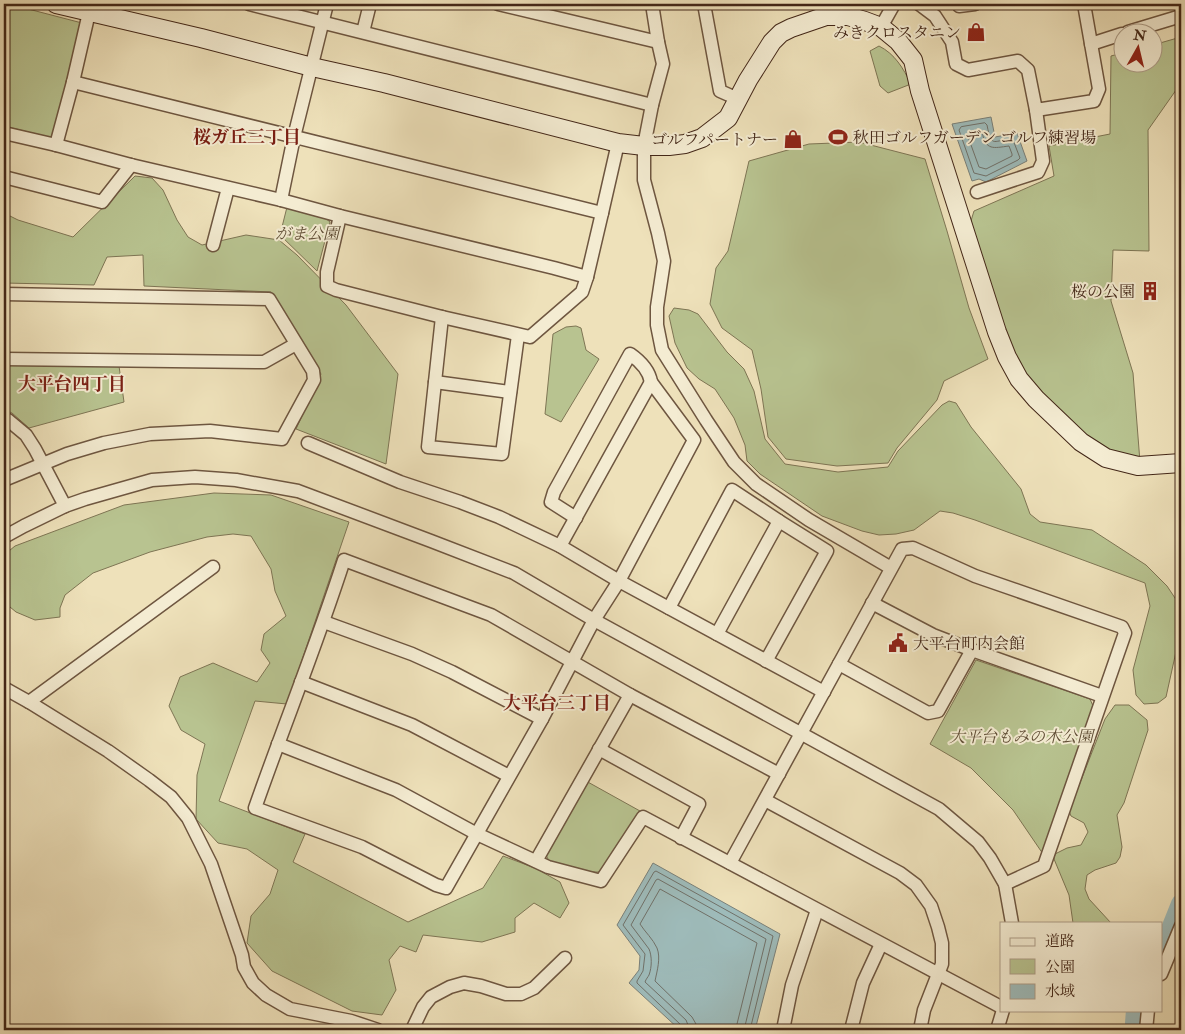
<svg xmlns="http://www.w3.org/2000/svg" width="1185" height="1034" viewBox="0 0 1185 1034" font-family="'IM FELL Double Pica','Noto Serif JP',serif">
  <rect width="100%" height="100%" fill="#eee1ba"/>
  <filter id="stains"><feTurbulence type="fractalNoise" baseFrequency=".004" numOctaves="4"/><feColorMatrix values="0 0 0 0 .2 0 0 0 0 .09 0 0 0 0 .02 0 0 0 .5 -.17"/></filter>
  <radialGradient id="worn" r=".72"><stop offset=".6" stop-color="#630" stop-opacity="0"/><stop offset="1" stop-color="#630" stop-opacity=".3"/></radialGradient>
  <g fill="#b8c390" stroke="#7e7554">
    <path d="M4,4H9L82,23L52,138L4,126Z"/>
    <path d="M1181,37V83L1148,130L1149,251L1113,250L1111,301L1133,373L1140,462L1104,452L1037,391L1012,356L970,224L974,211L1054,176L1049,146L1110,134L1111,56L1122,53V62H1152L1153,45Z"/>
    <path d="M879,46C895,54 903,68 911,84L888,93L880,86L870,51Z"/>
    <path d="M859,142L925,159L947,231L969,308L988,359L944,381L937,400L897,448L888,463L837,466L786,459L768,437L761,389L752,350L722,328L710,304L716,268L728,251L749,161L809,144Z"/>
    <path d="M135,176L152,178L163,190L177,220L188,237L202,245L246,235L279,240L297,255L346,305L398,374L386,464L296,429L321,374L271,292L144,286L143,255L107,257L94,285L4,283V213L18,220L73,237Z"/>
    <path d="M287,207L324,217L330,222L317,271L280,235Z"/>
    <path d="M674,308L689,310L698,314L727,352L744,369L754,391L765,439L785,464L838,472L888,467L898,451L942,405L949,401L956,403L971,427L1021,489L1030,514L1040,522L1092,530L1146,565L1167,586L1179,604L1181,629L1166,697L1158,703L1144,704L1136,695L1133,670L1150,606L1145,583L975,520L953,513L940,511L914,530L896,534L879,535L862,531L822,516L760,474L747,461L745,445L734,418L715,389L699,379L687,368L675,343L669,316Z"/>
    <path d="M576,326L581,328L586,350L599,359L561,422L545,414L553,334L566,327Z"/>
    <path d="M4,365L119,366L124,402L29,428L12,413L4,409Z"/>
    <path d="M214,493L271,495L349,522L287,704L255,701L219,801L305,834L293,862L408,922L483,888L503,856L535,868L560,882L569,903L560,918L534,903L515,918V932L482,942L423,935L416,952L400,946L389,960L396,990L382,1015L352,1011L272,971L247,943L251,916L270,894L278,870L247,849L218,843L196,819L197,775L205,744L181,730L169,706L180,677L213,663L257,682L270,663L261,650L264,634L286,616L275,591L271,569L251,536L233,534L207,537L150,552L93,573L65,595L60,608V617L35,620L16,612L4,602V555L15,546L124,505Z"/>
    <path d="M976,660L1090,699L1093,706L1043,854L1013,810L971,768L930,744Z"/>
    <path d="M1115,705H1129L1147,720L1148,730L1124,803L1117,815L1122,847L1120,857L1116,863L1095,870L1087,875L1085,889L1089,899L1111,923H1073L1069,895L1054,859L1055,854L1067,848L1081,845L1088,832L1084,823L1071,816L1069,811L1105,719Z"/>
    <path d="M586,781L640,811L602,872C584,873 565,866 549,861L545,853Z"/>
  </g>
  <g fill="#9ebbba" stroke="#7a8079">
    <path d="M991,117L995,137L1017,133L1027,161L986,182L979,179L972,181L952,124Z"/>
    <path d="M653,863L780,934L755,1030H680L629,983L639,970L640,956L617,925Z"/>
  </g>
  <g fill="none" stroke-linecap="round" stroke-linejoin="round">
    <g stroke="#707169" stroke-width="1">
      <path d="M985,123L987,125C992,151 994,138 1013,140L1020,158L1018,160L986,176L974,173L959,130L961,127Z"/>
      <path d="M980,130L982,132C986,151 993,148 1009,146L1012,154V156L986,169L979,167L967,134L969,132Z"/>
      <path d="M683,1030L681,1025L637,983V981L643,971L645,954L623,925L654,872L656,871L773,936L750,1030"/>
      <path d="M689,1030L688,1025L686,1020L645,982C646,979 648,977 649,975C652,967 652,956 649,949L631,925L656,880L658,879L766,939L744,1030"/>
      <path d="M696,1030V1024L692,1017L655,981C657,971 661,958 657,948C653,939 645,932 640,924L660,889L757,943L737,1024L736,1030"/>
    </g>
    <g stroke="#9ebbba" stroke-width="20">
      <path d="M1161,954L1181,904"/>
      <path d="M1136,1010L1135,1023L1137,1030"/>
    </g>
    <g stroke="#6e5640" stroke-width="15">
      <g id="street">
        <path d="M249,4L652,105"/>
        <path d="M498,4L658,42"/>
        <path d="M652,4L658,42L663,64L652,105L644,146V180L658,233L664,261L657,307V325L662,350L706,420L734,462L756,484L809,520L891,568"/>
        <path d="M704,4L720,91L738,99"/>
        <path d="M919,4L935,16L952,42L956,64L968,70L1018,61L1028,70L1036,110L1094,101L1099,89L1084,4"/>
        <path d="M959,4V6L975,4"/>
        <path d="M881,27L894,4"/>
        <path d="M363,32L370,4"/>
        <path d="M1128,32L1181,16"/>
        <path d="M1091,44L1122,34"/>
        <path d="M73,82C250,125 426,170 602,213"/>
        <path d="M4,133L56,145L131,165L281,200L340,216L554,268L587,277"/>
        <path d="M56,145L73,82L91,4"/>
        <path d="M4,177L102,202L131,165"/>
        <path d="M977,192L1038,172L1043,161L1036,110"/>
        <path d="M281,200L294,137L327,4"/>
        <path d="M340,216L327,272V286L336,290L442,317L530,337L582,292L587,277L602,213L618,143"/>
        <path d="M213,245L228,188"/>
        <path d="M4,294L269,299L313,371L314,380L282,439L210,431L150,434L104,443L67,454L4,480"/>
        <path d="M442,317L428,447L502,454L518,335"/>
        <path d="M4,359L264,362L296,344"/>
        <path d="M435,382L510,392"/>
        <path d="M4,418L8,420L26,435L35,449L65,506"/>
        <path d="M308,443L400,482L460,502L499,517L560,546L619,581L824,692"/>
        <path d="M576,518L551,502L554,492L630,354C640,361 649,370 651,382"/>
        <path d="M4,537L24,526L65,506L85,499L152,480L195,477L236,480L298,491L431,541L514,573L594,620L939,809L978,842L990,858L1005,884L1012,923"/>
        <path d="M560,546L651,382L694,440L619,581L594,620L542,719L446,888L436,885L362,847L255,808C284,725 317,644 344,560L491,615L630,695L779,774"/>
        <path d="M872,603L933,635L972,650L1102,696"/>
        <path d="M669,608L732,490L779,521L827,551L766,661"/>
        <path d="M324,622L412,654L452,672L542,719"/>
        <path d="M717,634L779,521"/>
        <path d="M839,664L928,713L938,711L972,650"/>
        <path d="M301,682L412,725L509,776"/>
        <path d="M4,688L29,702L108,751L149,780L171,797L188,818L211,864L242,955L244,967L253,983L266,995L290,1009L351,1021L378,1030"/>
        <path d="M29,702L213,567"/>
        <path d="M278,744L396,790L477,834L548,867L601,881L643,817L1001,1007"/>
        <path d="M599,749L699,804L681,838"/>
        <path d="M765,800L900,873L916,885L931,906L938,927L942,943V964L924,1010L920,1030"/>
        <path d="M536,861L630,695"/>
        <path d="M730,863L902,549L913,548L975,576L1122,627L1125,633L1044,866L1005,884"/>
        <path d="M1161,974L1181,926"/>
        <path d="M412,1030L423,1007L431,997L450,987L464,983L481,986L506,994H521L534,988L565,958"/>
        <path d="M783,1030L792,985L817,910"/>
        <path d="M851,1030L863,983L881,944"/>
        <path d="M997,1030L1003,1010"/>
        <path d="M1146,1030L1148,1010"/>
      </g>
    </g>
    <g stroke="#432718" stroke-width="20">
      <path id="secondary" d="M56,4L201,38L312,67L384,83L618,143L644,146H669L685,144L702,138L728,118L748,80L772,42L781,33L791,28L826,16H848L865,21L881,27L898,41L913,60L920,91L997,332L1007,357L1019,379L1036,399L1081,442L1106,458L1138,466L1181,463"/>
    </g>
    <use href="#street" stroke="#f4ecd2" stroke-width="12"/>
    <use href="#secondary" stroke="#f4ecd2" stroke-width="18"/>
  </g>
  <defs>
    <g id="shop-bare" transform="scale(1.5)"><path d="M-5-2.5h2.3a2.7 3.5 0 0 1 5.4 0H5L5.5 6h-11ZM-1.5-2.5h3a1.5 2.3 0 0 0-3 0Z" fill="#8f2418" stroke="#f4ecd2" stroke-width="2.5" paint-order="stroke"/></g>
    <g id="stadium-bare" transform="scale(1.5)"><path d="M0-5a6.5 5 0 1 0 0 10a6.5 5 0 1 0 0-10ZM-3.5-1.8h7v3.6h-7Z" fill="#8f2418" stroke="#f4ecd2" stroke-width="2.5" paint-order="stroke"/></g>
    <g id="building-bare" transform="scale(1.5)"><path d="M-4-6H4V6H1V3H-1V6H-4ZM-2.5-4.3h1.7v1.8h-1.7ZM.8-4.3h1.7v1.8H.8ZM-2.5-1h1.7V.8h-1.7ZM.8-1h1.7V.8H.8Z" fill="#8f2418" stroke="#f4ecd2" stroke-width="2.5" paint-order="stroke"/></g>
    <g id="civic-bare" transform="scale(1.5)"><path d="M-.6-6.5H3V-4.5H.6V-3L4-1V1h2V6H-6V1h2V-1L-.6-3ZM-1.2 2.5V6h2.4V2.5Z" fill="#8f2418" stroke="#f4ecd2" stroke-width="2.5" paint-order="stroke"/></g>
  </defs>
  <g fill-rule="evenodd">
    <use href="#shop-bare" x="976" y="32"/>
    <use href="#stadium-bare" x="838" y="137"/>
    <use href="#shop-bare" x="793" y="139"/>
    <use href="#building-bare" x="1150" y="291"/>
    <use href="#civic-bare" x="898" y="643"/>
  </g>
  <g text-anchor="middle" stroke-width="4" stroke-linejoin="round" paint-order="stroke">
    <g font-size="16" fill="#432718" stroke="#f4ecd2" text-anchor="end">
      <text x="961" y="38">みきクロスタニン</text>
      <text x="853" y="143" text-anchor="start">秋田ゴルフガーデン ゴルフ練習場</text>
      <text x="778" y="145">ゴルフパートナー</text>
      <text x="1135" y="297">桜の公園</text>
      <text x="913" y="649" text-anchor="start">大平台町内会館</text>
    </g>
    <g font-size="16" font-style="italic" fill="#604e36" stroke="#f4ecd2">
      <text x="307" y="239">がま公園</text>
      <text x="1021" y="742">大平台もみの木公園</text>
    </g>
    <g font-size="18" font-weight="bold" fill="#7a1f14" stroke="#f4ecd2">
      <text x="247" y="143">桜ガ丘三丁目</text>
      <text x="72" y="390">大平台四丁目</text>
      <text x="557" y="709">大平台三丁目</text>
    </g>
  </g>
  <rect width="1185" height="1034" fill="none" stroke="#eee1ba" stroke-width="20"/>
  <rect x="5" y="5" width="1175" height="1024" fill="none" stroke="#432718" stroke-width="2.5"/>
  <rect x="10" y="10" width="1165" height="1014" fill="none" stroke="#432718"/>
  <rect x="1000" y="922" width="162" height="90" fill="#f4ecd2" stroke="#ad9d88"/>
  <rect x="1010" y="938" width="25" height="8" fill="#f4ecd2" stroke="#ad9d88"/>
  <text x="1045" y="946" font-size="15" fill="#432718">道路</text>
  <rect x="1010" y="959" width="25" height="15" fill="#b8c390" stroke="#ad9d88"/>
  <text x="1045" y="972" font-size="15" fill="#432718">公園</text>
  <rect x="1010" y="984" width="25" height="15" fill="#9ebbba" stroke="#ad9d88"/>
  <text x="1045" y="996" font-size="15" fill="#432718">水域</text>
  <g transform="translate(1138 48) rotate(8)"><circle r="24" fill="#f4ecd2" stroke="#ad9d88"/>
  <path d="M0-4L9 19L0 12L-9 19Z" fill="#8f2418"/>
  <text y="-8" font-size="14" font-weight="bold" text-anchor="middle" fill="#432718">N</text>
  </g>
  <rect width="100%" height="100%" filter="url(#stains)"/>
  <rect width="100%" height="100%" fill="url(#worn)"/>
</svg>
